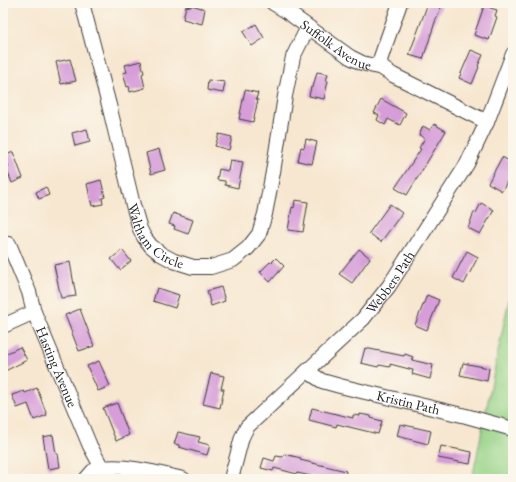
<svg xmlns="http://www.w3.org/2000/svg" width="516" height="482" viewBox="0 0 516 482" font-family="'EB Garamond',serif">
  <rect width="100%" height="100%" fill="#fbf7ec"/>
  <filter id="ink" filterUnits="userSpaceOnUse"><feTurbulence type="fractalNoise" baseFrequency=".025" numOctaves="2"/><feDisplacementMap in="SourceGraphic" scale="8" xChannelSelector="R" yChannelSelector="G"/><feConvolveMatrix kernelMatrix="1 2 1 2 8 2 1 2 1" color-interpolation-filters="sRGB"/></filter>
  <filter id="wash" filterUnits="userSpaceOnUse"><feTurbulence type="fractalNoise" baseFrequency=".012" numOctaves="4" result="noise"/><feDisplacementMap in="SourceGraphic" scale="16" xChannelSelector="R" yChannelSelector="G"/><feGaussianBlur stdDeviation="0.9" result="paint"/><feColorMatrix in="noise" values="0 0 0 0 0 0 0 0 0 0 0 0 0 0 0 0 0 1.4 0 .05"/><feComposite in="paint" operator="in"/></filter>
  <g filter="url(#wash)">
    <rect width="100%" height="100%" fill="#f7e7d0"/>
    <path fill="#97d387" stroke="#5a7852" d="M513,279V479H472Z"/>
    <g id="blocks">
      <g fill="#d69dd9">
        <path d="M428,3H443L436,19L423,59L409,55Z"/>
        <path d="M191,5L205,9L202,24L183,19L186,6L191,7Z"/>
        <path d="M484,6L497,10L495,16L497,17L489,40L474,35Z"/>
        <path d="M256,24L264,38L252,46L243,32Z"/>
        <path d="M471,50L483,55L478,66L479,67L472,84L459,78Z"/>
        <path d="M70,59L76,81L61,84L56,62Z"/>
        <path d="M141,61L144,73L142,74L145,88L130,92L129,86L127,87L123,73L127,72L125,65Z"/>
        <path d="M317,72L328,74L326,81H328L324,99L309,96L311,87H313Z"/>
        <path d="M208,80L225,82L223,93L207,90Z"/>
        <path d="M245,90L258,93L256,99L258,100L253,122L239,119Z"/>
        <path d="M381,99L406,113L400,125L388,119L385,125L377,120L379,115L374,113Z"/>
        <path d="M434,124L446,131L407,195L395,188L421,149L419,148L425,138L419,135L423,126L430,130Z"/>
        <path d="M87,129L90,142L75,146L72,133Z"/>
        <path d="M219,134L232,137L229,150L215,146Z"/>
        <path d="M306,139L317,142L312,164L298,161L301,147L304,148Z"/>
        <path d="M159,149L165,170L151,174L146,153Z"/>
        <path d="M13,152L23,178L12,183L6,168L9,167L4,156Z"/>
        <path d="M502,157L513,163V170L502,191L488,183Z"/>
        <path d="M230,160L243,162L238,188L225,185V181L217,180L219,169L228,171Z"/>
        <path d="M101,180L105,197L102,198L103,204L92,206L87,184Z"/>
        <path d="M46,187L49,195L39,199L36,192Z"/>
        <path d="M295,200L308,202L303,232L288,230L292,207L294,208Z"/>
        <path d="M481,203L494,210L480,234L468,228L474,212L476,213Z"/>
        <path d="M390,204L402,213L381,242L369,233Z"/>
        <path d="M173,213L193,220L188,234L174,229L175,226L169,224Z"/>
        <path d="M359,249L370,258L352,283L339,274Z"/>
        <path d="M122,250L131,261L120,270L111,259Z"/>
        <path d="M467,251L478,257L464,284L453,278Z"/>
        <path d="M276,258L284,266L270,282L260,272L270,262L271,263Z"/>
        <path d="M70,262L76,296L61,298L54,265Z"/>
        <path d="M221,287L225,301L211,306L207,291Z"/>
        <path d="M157,288L179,295L175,308L153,301Z"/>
        <path d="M427,295L439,300L427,330L415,325Z"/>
        <path d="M80,309L94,346L79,351L65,315Z"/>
        <path d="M20,347L27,360L3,372V355Z"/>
        <path d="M365,348L404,356L405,354L413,357L412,360L433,365L430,379L412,374L413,370L390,364V367L379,365L378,367L361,363Z"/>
        <path d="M99,361L110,386L98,391L87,366Z"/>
        <path d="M463,363L489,368L487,381L460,375Z"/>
        <path d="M211,373L224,376L221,389H224L220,408L203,404Z"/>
        <path d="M37,388L47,415L34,420L28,404L17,408L12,395L24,391L25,393Z"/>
        <path d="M117,403L129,435L116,441L103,408Z"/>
        <path d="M312,408L353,418V415L360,416V414L371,416V418L382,421L378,434L337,424L336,427L309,420Z"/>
        <path d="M400,424L431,431L428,444L397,436Z"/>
        <path d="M178,432L200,437L198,442L210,445L207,455L179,447V445L174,444Z"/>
        <path d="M53,435L56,454H58L60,467L48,469L43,437Z"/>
        <path d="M441,446L472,452L470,464L438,458Z"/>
        <path d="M284,454L301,458L300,460L346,471L344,479H315L316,477L297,473V474L274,468L273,471L261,468L264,458L274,461L276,456L283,457Z"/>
      </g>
    </g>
  </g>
  <g filter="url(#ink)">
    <use href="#blocks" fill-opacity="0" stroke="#3d3a37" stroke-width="1"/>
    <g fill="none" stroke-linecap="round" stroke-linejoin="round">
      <g stroke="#3d3a37" stroke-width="16">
        <g id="minor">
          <path id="s1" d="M82,3L109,105L133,205L140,229L144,237L151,246L161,254L174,261L193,267H211L233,260L248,248L259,234L265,214L273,172L285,96L293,57L308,27"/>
          <path id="s2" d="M273,3L286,11L350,57L362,63L382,68L393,75L487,122"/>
          <path d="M382,68L380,60L400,3"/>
          <path id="s3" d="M9,244L29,292L34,312L90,446L102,468L93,471L86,479"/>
          <path d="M3,326L34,312"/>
          <path id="s4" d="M307,371L322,381L340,386L466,416L513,429"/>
          <path d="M102,468C129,465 157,473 183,479"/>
          <path id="s5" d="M231,479L242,437L247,427L363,319L389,286L467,164L487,122L513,54"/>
        </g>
      </g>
      <use href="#minor" stroke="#fff" stroke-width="14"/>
    </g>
  </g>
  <g text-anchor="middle" stroke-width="3.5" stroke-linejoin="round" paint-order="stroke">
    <g font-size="14" fill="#1c1c1c" stroke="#fbf7ec">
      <text dy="5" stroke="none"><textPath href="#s2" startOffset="76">Suffolk Avenue</textPath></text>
      <text dy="5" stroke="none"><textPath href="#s1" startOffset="249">Waltham Circle</textPath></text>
      <text dy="5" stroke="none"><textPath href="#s5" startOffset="259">Webbers Path</textPath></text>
      <text dy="5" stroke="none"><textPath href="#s3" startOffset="132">Hasting Avenue</textPath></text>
      <text dy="5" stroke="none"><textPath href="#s4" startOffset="107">Kristin Path</textPath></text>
    </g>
  </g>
  <rect width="516" height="482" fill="none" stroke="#fbf7ec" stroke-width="16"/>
</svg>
